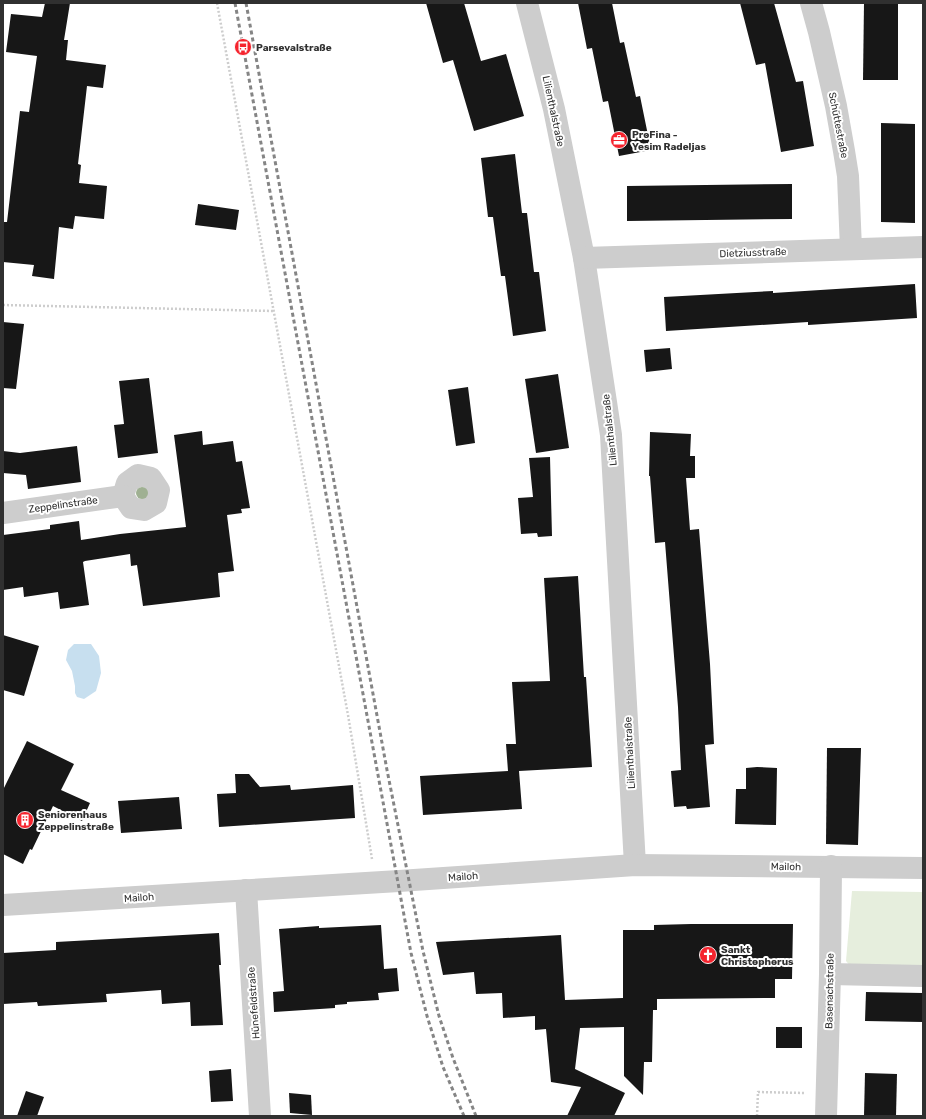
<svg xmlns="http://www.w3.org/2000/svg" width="926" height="1119" viewBox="0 0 926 1119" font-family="Rubik,sans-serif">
  <rect width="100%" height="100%" fill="#fff"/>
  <path fill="#e6eedd" d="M852,891L923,892V971L851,967L846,961Z"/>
  <path fill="#c7dfef" d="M74,644H91L99,656L101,673L96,691L84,699L77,697L75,693V686L72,671L66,660L68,650Z"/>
  <g fill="#171717">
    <path d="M45,3H70L64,40H68L66,60L106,65L103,88L87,86L78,164L81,165L79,183L107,186L104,219L75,216L73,229L59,227L54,279L32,276L34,265L3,262V222H7L20,111L29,112L37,56L6,52L11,14L42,17Z"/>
    <path d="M426,3H464L481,61L506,54L524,116L474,131L453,60L443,63Z"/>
    <path d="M578,3H612L620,43L624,42L636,97L640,96L651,150L619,156L608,101L603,102L592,48L587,49Z"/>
    <path d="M740,3H774L796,82L803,81L814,146L781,152L765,63L756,65Z"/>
    <path d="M864,3H898V80H863Z"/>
    <path d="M881,123L915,124V223L881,222Z"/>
    <path d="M515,154L522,213H527L534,272H539L546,331L513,336L505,276H501L493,217H488L481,158Z"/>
    <path d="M792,184V219L627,221V186Z"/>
    <path d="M198,204L239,210L236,230L195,225Z"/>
    <path d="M915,284L917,318L808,325V322L666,331L664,297L773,291V293Z"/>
    <path d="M3,322L24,324L16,389L3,388Z"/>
    <path d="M670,348L672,369L646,372L644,350Z"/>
    <path d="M558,374L569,448L536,453L525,379Z"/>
    <path d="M149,378L158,453L118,458L114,425L124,424L119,381Z"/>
    <path d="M468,387L475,443L456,446L448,390Z"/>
    <path d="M202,431L203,445L233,441L236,462L242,461L250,508L241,509L242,513L227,515L234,571L218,573L220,597L143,606L137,565L131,566L130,554L85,561L83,562L89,605L60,609L58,592L24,597L23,587L3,590V535L50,529V525L79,521L81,540L120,534L186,527L174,435Z"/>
    <path d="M650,432L691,434L690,456H695V478H686L690,530L699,529L710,664L714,744L705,745L710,807L687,809L686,806L674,807L671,771L681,770L678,707L665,542L655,543L650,476H649Z"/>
    <path d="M77,446L81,482L28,489L26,475L3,473V451L20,453Z"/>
    <path d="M550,457L552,536L538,537L537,533L521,534L518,498L533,497L529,458Z"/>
    <path d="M578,576L584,677H586L592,767L519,771L522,809L423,815L420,776L508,771L506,744H516L512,682L550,681L544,578Z"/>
    <path d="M3,635L39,646L24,696L3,690Z"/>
    <path d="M27,741L74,764L61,790L90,803L82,821L53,806L32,850L30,849L23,864L3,854V790Z"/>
    <path d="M827,748H861L858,845L826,844Z"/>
    <path d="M757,767L777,768L776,825L735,824L736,789H746V768Z"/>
    <path d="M235,774H249L260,787L290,785L291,790L353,785L355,818L219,827L217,794L236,793Z"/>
    <path d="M179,797L182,829L121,833L118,801Z"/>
    <path d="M691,924H793L792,979H775V998L657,999V1010H653L652,1062H644L643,1095L624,1076V1027L580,1028L575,1069L625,1093L614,1116H567L581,1087L551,1082L546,1029L535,1030V1016L503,1018L502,993L476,994L474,972L443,975L436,942L561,935L565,1000L623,998V930H654V925Z"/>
    <path d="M381,925L384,969L397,968L399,991L378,993L379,1000L347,1002V1004L335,1005V1008L274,1012L273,992L284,991L279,929L319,926V928Z"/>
    <path d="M219,933L221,965H219L223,1025L191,1026L190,1002L162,1004L161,990L106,994L107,1002L38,1006L37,1002L3,1004V953L56,950V942Z"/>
    <path d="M866,992L923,993V1022L865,1021Z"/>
    <rect x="776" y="1027" width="26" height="21"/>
    <path d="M231,1069L233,1101L211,1102L209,1071Z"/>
    <path d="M865,1073L897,1074L896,1116H864Z"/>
    <path d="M26,1091L44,1097L37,1116H17Z"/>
    <path d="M289,1093L311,1095L312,1115L290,1113Z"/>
  </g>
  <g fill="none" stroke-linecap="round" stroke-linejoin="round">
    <g stroke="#cdcdcd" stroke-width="2.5" stroke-dasharray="2 2" stroke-linecap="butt">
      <path d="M217,3L348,715L372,859"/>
      <path d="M3,305L273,311"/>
      <path d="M757,1116L758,1092L804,1093"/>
    </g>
    <g stroke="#cdcdcd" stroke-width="22">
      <path d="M527,3L554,109L584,258L611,435L635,865"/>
      <path d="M811,3L819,32L836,106L844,151L848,176L851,249"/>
      <path d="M584,258L923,247"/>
      <path d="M138,475L151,478L159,490L156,503L144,510L131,508L123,496L127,483Z"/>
      <path d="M3,513L123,496"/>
      <path d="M246,890L260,1116"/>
      <path d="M3,905L399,881L635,865L923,868"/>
      <path d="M830,974L923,976"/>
      <path d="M826,1116L830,974L831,866"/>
    </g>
    <g stroke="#858585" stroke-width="3" stroke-dasharray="4 3" stroke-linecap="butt">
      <path d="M235,3L411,953L427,1016L443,1067L464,1116"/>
      <path d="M246,3L387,770L423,951L439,1016L453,1058L476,1116"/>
    </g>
  </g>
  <circle fill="#9fb092" cx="142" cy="493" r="6"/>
  <defs>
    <g id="bus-disc" transform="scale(0.9)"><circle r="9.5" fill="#f5242e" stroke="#fff"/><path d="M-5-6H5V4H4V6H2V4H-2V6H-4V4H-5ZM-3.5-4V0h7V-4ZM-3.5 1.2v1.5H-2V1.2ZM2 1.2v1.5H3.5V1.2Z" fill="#fff"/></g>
    <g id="office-disc" transform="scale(0.9)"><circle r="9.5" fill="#f5242e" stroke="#fff"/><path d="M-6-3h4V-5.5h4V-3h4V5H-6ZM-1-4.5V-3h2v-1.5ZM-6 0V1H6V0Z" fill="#fff"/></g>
    <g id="building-disc" transform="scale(0.9)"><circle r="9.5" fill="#f5242e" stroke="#fff"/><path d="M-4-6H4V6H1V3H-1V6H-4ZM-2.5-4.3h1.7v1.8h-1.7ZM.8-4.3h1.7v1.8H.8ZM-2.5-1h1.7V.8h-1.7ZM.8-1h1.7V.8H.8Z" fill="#fff"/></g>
    <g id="church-disc" transform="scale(0.9)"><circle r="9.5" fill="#f5242e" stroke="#fff"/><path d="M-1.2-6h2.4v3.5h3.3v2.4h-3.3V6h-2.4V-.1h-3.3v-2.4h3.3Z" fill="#fff"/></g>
  </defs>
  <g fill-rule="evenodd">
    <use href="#bus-disc" x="243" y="47"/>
    <use href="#office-disc" x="619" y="140"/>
    <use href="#building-disc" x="25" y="820"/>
    <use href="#church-disc" x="708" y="955"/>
  </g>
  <g text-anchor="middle" stroke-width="4" stroke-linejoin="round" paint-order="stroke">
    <g font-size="10" font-weight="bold" fill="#303030" stroke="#fff" text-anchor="start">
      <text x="256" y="51">Parsevalstraße</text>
      <text x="632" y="138">ProFina -<tspan x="632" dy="12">Yesim Radeljas</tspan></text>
      <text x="38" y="818">Seniorenhaus<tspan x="38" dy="12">Zeppelinstraße</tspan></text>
      <text x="721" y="953">Sankt<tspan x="721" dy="12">Christophorus</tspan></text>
    </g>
    <g font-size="10" fill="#303030" stroke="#fff">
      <text transform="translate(554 111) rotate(78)" y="4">Lilienthalstraße</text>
      <text transform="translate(839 125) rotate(79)" y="4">Schüttestraße</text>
      <text transform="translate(753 252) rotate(-2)" y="4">Dietziusstraße</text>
      <text transform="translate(609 430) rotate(-96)" y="4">Lilienthalstraße</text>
      <text transform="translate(63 504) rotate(-8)" y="4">Zeppelinstraße</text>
      <text transform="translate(629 753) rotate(-93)" y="4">Lilienthalstraße</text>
      <text transform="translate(786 866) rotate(1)" y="4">Mailoh</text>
      <text transform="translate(463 876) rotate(-4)" y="4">Mailoh</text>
      <text transform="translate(139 897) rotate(-4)" y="4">Mailoh</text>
      <text transform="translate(829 991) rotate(-89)" y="4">Basenachstraße</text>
      <text transform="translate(253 1003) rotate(-94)" y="4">Hünefeldstraße</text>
    </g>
  </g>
  <rect width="926" height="1119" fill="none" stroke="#303030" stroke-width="8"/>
</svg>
